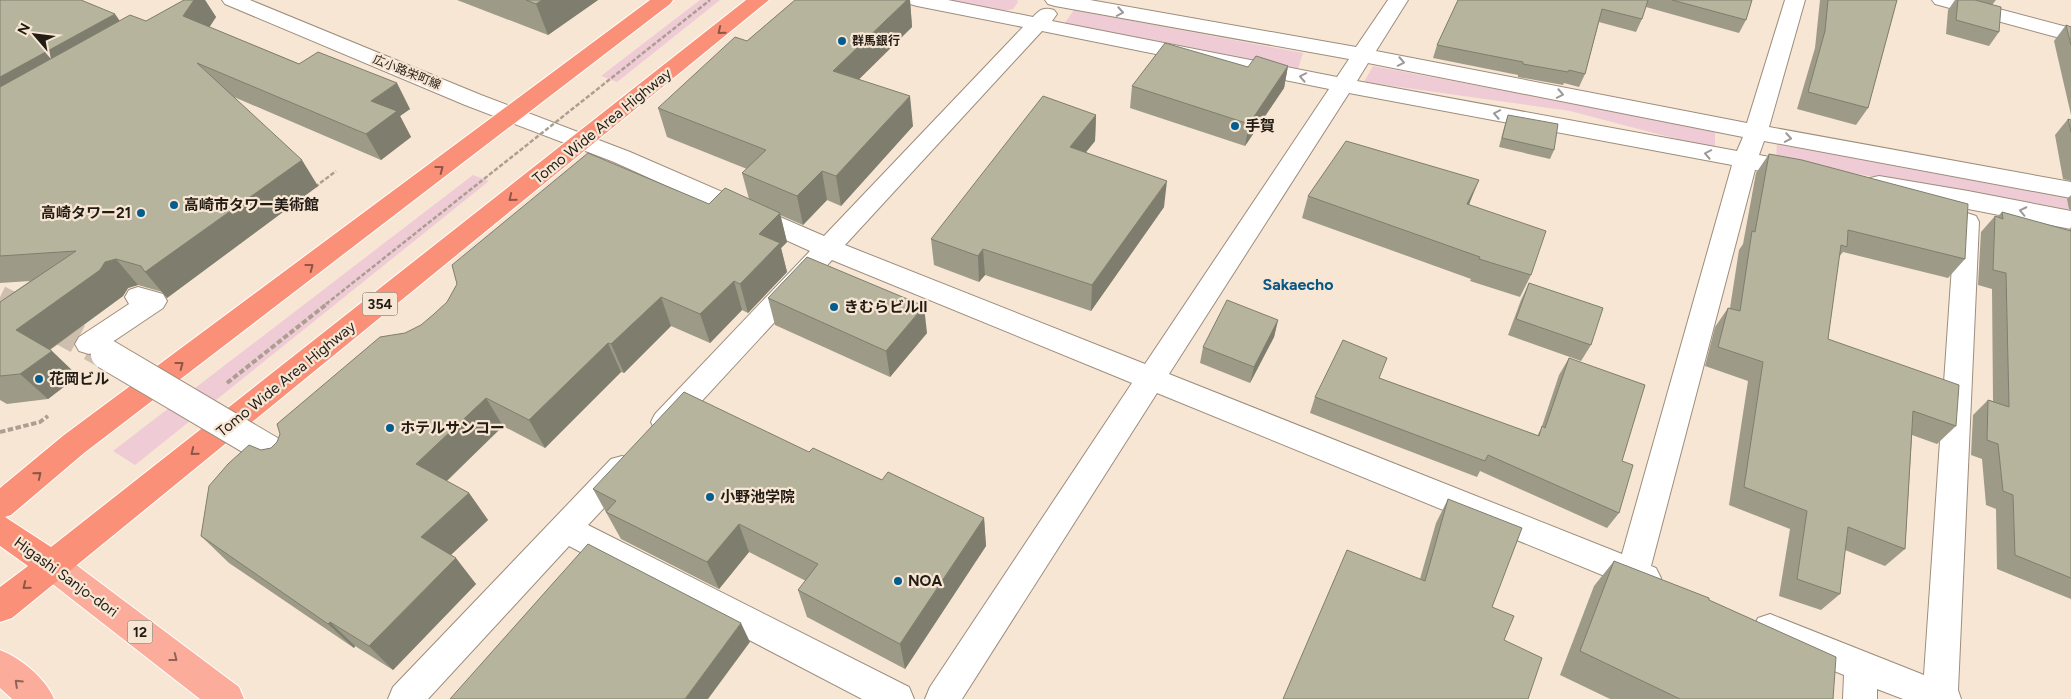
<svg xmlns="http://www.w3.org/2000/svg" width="2071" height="699" viewBox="0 0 2071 699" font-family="Figtree,'Noto Sans JP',sans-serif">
  <rect width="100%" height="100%" fill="#f8e6d4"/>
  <g fill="#eecbd5">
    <path d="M700,0H720L617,82L601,76Z"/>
    <path d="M945,0H1017L1018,2L1013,9L1003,11Z"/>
    <path d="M1074,10L1303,53L1298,69L1064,24Z"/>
    <path d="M1373,66L1715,130V149L1570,111L1364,82Z"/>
    <path d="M1777,142L2071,196V213L1776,159Z"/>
    <path d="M473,175L489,181L135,465L113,451Z"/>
  </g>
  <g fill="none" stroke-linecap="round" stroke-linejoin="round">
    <path stroke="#cdbeae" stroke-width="23" stroke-dasharray="23 12" stroke-linecap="butt" d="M0,297L14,304"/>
    <path stroke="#cdbeae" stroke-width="30" stroke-dasharray="30 15" stroke-linecap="butt" d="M12,303L106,354"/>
    <g stroke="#9d8d7c" stroke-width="2">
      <path id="pedestrian" d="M138,287L163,294L167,301L163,308L99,351L89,354L79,351L75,344L79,337L129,304L125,297L129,290Z"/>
    </g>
    <g stroke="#9d8d7c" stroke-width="2">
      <g id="minor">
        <path d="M907,0H948L1033,17C1040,9 1044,7 1054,10L1057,14L1052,21L1337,77L1349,59L1055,6L1048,4L1045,0H1090L1356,47L1388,0H1408L1376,51L1747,123L1785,0H1805L1769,127L2071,182V198L1764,141L1759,155L1807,164L1811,170L1807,176L1799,178L1755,170L1651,566L1656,568L1661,578L1656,588L1645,592L1634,588L1157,393L962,699H925L930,687L1132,383L832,260L675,430L665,434L655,430L651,422L655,414L810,251L614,162L575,147L571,142L575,137L583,134L630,152L824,236L1023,27L917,6L910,4ZM1042,31L1329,89L1145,364L845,245ZM1368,63L1743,137L1737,151L1357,81ZM1349,93L1732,165L1622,554L1169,374Z"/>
        <path d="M1932,0H1965L2071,28V41L1935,4Z"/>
        <path d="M1879,176L1968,191L2071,211V229L1870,190L1867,184L1870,178Z"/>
        <path d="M1967,213L1976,216L1979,222L1958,690L1961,699H1903L1877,689V699H1843L1844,675L1758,640L1753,629L1758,618L1770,614L1924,675L1955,222L1958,216Z"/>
        <path d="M622,456L633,459L637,468L633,477L588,525L909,687L914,699H862L569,546L428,699H388L393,687L611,459Z"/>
      </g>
    </g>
    <g stroke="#9d8d7c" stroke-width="2">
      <path id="tertiary" d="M222,0H250L481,95L591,137L595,142L591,147L583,150L575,147L465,105L225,4Z"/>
    </g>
    <g stroke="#fff" stroke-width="2">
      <g id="primary">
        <path d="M52,551L63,555L239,687L244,699H200L41,575L36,565L41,555Z"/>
        <path d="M0,650C21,658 46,679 54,699H12L0,688Z"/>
      </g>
    </g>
    <g stroke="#fff" stroke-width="2">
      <path id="trunk" d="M650,0H673L670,4L84,453L11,515L5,517L51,547L746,0H769L12,618L0,622V587L28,566L0,546V488L64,435Z"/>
    </g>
    <path stroke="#ac9e90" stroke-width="2.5" stroke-dasharray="4.5 2" stroke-linecap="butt" d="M315,187L336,171"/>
    <path stroke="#ac9e90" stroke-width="4" stroke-dasharray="5.5 2.5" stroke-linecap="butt" d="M0,432L40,422L48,416"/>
    <use href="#pedestrian" fill="#fff" fill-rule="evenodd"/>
    <use href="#minor" fill="#fff" fill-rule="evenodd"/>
    <use href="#tertiary" fill="#fff" fill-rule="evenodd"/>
    <use href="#primary" fill="#fbac9a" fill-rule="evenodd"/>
    <use href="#trunk" fill="#fa9078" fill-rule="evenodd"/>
    <g stroke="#9d8d7c" stroke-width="32" stroke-linecap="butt">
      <path id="pedestrian-bridge" d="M106,354L287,461"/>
    </g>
    <path stroke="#ac9e90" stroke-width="2.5" stroke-dasharray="4.5 2" stroke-linecap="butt" d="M326,304L710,0"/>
    <path stroke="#ac9e90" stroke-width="4" stroke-dasharray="5.5 2.5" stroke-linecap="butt" d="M227,383L328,303"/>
    <use href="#pedestrian-bridge" stroke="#fff" stroke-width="30"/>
  </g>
  <g fill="#9d9b87">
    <path d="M0,0L119,21H146L184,0H205L216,17L209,27L410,109L400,116L411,137L381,160L234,97L318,186L167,298L162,292L138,285L128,288L123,296L50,350L78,376L48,399L7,404L0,400V302L30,281L0,283Z"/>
    <path d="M457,0H598L548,35Z"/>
    <path d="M795,0H910L912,27L859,79L913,126L841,206L827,200L803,225L780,215L787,242L781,248L787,272L748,313L742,310L710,343L671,326L624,373L621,372L545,448L503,426L447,481L469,493L488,520L451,555L476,584L393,670L355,646L354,648L229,563L201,536L261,450L271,448L405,333L709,204L749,199L742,173L747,169L667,137L658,108L747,41Z"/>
    <path d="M1458,0H1752L1746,20L1739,33L1646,7L1642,19L1636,32L1599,22L1585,74L1579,87L1564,83L1563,85L1518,77V75L1433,58L1437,45Z"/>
    <path d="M1820,0H1897L1868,108L1856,125L1797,109L1815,48Z"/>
    <path d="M1955,0H1996L1992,5L1999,32L1989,46L1946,34L1948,10Z"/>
    <path d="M2066,25L2071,27V115L2054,41Z"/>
    <path d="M1288,66L1284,88L1245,146L1130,108L1132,86L1248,67Z"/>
    <path d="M1096,115L1095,141L1086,152L1164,207L1091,311L985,275L979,282L934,265L931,239Z"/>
    <path d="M1508,115L1554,150L1550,159L1499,147L1505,124Z"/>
    <path d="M2068,119L2071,120V181L2063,179L2055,135Z"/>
    <path d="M1769,154L1965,259L1948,278L1843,252L1839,257L1828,339L1956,426L1937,444L1912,435L1905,549L1885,566L1845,550L1840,594L1821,610L1779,596L1790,529L1729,505L1748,381L1705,366L1715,327L1728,308H1730L1739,250L1743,244L1756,173Z"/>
    <path d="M2071,195V210L2069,209L2067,199Z"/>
    <path d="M1308,196L1470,202L1469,205L1531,275L1520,297L1470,281L1471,279L1302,218Z"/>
    <path d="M2002,212L2068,231L2071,227V599L1997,569L1996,509L1986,505L1982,459L1971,455L1973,415L1988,400L1993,401L1992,289L1978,285L1981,232L1995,216L1997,217Z"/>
    <path d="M1529,283L1591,345L1581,361L1508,335L1521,300Z"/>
    <path d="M768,298L927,333L890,377L775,325Z"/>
    <path d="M1278,320L1274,337L1250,383L1200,363L1203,347Z"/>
    <path d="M1569,358L1622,461L1619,513L1607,528L1480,471L1477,477L1310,413L1315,397L1379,378L1537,436L1541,429L1559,375Z"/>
    <path d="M809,452L984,518L986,546L905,669L807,617L798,590L806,581L749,552L719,589L621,539L593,489Z"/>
    <path d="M1448,499L1492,607L1504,640L1420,579L1436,523Z"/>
    <path d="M1614,561L1833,699H1610L1560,675L1594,586Z"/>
  </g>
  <g fill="#7f7e6e">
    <path d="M194,0H205L216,17L200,42L183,16Z"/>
    <path d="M542,0H598L548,35L536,4Z"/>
    <path d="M907,0H910L912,27L838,100L833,71Z"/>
    <path d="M115,14L127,31L0,102V77Z"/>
    <path d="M1288,66L1284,88L1245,146L1249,124Z"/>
    <path d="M397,83L410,109L400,116L411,137L381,160L366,134L371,101Z"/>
    <path d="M910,96L913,126L841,206L836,176Z"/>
    <path d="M1096,115L1095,141L1069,173L1070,147Z"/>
    <path d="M302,160L318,186L167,298L145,272Z"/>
    <path d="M822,171L827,200L803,225L797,196Z"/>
    <path d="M1479,180L1470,202L1458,226L1467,204Z"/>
    <path d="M1167,181L1164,207L1091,311L1092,285Z"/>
    <path d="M780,213L787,242L781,248L787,272L748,313L740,284L759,234Z"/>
    <path d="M983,249L985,275L979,282L978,256Z"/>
    <path d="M116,259L138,285L128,288L123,296L42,355L16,330L105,262Z"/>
    <path d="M734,281L742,310L710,343L700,314Z"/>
    <path d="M661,297L671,326L624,373L611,344Z"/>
    <path d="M924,306L927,333L890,377L886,351Z"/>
    <path d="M1278,320L1274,337L1250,383L1254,367Z"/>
    <path d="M608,343L621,372L545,448L529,420Z"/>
    <path d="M52,351L78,376L48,399L20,374Z"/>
    <path d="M486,398L503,426L436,491L416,464Z"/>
    <path d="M469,493L488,520L442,563L421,537Z"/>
    <path d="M984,518L986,546L905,669L900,644Z"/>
    <path d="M739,524L749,552L719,589L707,562Z"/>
    <path d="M456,558L476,584L393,670L369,646Z"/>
    <path d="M330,622L355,646L354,648L328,624Z"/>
    <path d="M741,623L750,642L708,699H685Z"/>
  </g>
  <g fill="#b6b49d" stroke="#7f7e6e">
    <path d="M0,0H81L115,14L0,77Z"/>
    <path d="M184,0H194L183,16L299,64L318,52L397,83L371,101L397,111L366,134L197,63L302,160L145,272L141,266L116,259L105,262L100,270L16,330L52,351L20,374L0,376V302L76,251L0,256V87L130,15L146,21Z"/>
    <path d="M526,0H542L536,4Z"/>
    <path d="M795,0H907L833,71L910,96L836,176L822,171L797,196L742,173L766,150L658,108L735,37L747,41Z"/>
    <path d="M1458,0H1648L1642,19L1602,9L1585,74L1569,70L1568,72L1523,64V62L1437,45Z"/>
    <path d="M1672,0H1752L1746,20Z"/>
    <path d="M1828,0H1897L1868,108L1808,92L1825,31Z"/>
    <path d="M1958,0H1975L2001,7L1999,32L1956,20Z"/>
    <path d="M2066,25L2071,27V45Z"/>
    <path d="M1165,43L1248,67L1256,56L1288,66L1249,124L1132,86Z"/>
    <path d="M1043,96L1096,115L1070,147L1167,181L1092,285L983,249L978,256L931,239Z"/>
    <path d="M1508,115L1558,124L1554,150L1502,138Z"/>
    <path d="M2068,119L2071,120V132Z"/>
    <path d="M1346,141L1479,180L1467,204L1546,231L1531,275L1479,259L1480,257L1308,196Z"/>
    <path d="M588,153L709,204L725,188L780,213L759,234L780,243L740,284L734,281L700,314L661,297L611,344L608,343L529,420L486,398L416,464L469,493L421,537L456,558L369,646L330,622L328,624L201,536L209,486L228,464L249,445L261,450L271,448L277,442L280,434L277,424L380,337L405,333L421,325L434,314L447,302L457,284L452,265Z"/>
    <path d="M1769,154L1802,160L1968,204L1965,259L1848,230L1847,247L1841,245L1828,339L1959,385L1956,426L1913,411L1905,549L1848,527L1840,594L1797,579L1807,511L1744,487L1763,362L1718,347L1728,308L1740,311L1752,231L1755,232Z"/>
    <path d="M2002,212L2071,231V578L2015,555L2013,495L2003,491L1998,444L1987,440L1988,400L2009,407L2006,273L1993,270L1995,216L2003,219Z"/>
    <path d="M807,257L924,306L886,351L768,298Z"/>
    <path d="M1529,283L1603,308L1591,345L1516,319Z"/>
    <path d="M1227,300L1278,320L1254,367L1203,347Z"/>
    <path d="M1343,340L1387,358L1379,378L1539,436L1542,426L1545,428L1569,358L1645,385L1622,461L1633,465L1619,513L1488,455L1485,461L1315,397Z"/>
    <path d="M684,392L809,452L813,448L882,480L888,472L984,518L900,644L798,590L818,564L739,524L707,562L606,512L616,501L593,489Z"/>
    <path d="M1448,499L1522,528L1492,607L1514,616L1504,640L1542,658L1528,699H1283L1347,550L1425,581Z"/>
    <path d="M588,544L741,623L685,699H450Z"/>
    <path d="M1614,561L1709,598V600L1836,657L1833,699H1680L1580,651Z"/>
  </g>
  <defs><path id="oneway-chevron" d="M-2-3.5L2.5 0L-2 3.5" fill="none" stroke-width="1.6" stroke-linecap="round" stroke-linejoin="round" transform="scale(1.25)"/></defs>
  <g stroke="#9c9996">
    <use href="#oneway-chevron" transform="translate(1120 12) rotate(10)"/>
    <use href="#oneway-chevron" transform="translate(1401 62) rotate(11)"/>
    <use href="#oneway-chevron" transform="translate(1303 77) rotate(-169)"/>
    <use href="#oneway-chevron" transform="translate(1560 94) rotate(11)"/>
    <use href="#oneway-chevron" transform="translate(1497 114) rotate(-169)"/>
    <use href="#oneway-chevron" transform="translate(1788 138) rotate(10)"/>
    <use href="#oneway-chevron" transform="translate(1708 154) rotate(-169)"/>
    <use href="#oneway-chevron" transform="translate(2023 211) rotate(-168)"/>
  </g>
  <g stroke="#8e5646">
    <use href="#oneway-chevron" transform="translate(721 31) rotate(141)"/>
    <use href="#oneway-chevron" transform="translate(440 169) rotate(-37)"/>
    <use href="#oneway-chevron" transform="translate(512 198) rotate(141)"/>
    <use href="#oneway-chevron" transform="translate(310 267) rotate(-37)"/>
    <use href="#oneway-chevron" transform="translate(180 365) rotate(-37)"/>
    <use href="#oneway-chevron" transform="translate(194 452) rotate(141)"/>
    <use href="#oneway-chevron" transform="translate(38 475) rotate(-39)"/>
    <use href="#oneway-chevron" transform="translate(26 586) rotate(141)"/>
  </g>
  <g stroke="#8e6458">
    <use href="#oneway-chevron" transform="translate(174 658) rotate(38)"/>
    <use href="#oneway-chevron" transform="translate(18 683) rotate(-137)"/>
  </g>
  <g fill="#035e8f" stroke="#f8e6d4" stroke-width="2">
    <circle cx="842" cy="41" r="5"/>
    <circle cx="1235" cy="126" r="5"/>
    <circle cx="174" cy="205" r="5"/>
    <circle cx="141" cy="213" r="5"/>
    <circle cx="834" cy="307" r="5"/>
    <circle cx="39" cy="379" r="5"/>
    <circle cx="390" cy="428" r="5"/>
    <circle cx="710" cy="497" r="5"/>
    <circle cx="898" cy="581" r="5"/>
  </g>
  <g text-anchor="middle" stroke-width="4.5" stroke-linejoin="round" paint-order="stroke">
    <g font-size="12" font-weight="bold" fill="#221c15" stroke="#f8e6d4" text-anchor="start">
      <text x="852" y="45">群馬銀行</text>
    </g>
    <g font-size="12" fill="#221c15" stroke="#f8e6d4">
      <text transform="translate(407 72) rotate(22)" y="4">広小路栄町線</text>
    </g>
    <g fill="#f8e6d4" stroke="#62594e" stroke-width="1">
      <rect x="362.5" y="292.5" width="35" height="23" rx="4"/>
      <rect x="127.5" y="620.5" width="25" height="23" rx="4"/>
    </g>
    <g font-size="14" font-weight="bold" fill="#221c15">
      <text x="380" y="309">354</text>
      <text x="140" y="637">12</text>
    </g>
    <g font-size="15" fill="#221c15" stroke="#f8e6d4">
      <text transform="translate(602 126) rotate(-39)" y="5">Tomo Wide Area Highway</text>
      <text transform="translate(286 379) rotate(-39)" y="5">Tomo Wide Area Highway</text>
      <text transform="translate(66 577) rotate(36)" y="5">Higashi Sanjo-dori</text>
    </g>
    <g font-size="15" font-weight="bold" fill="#221c15" stroke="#f8e6d4" text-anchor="start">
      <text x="1245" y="131">手賀</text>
      <text x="184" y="210">高崎市タワー美術館</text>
      <text x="131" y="218" text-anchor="end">高崎タワー21</text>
      <text x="844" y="312">きむらビルII</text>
      <text x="49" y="384">花岡ビル</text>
      <text x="400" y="433">ホテルサンコー</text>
      <text x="720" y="502">小野池学院</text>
      <text x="908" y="586">NOA</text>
    </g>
    <g font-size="16" font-weight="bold" fill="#085784" stroke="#f8e6d4">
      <text x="1298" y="290">Sakaecho</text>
    </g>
  </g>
  <g transform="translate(35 35) rotate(298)" stroke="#f8e6d4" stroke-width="4" paint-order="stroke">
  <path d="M0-4L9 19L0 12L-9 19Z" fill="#221c15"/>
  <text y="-8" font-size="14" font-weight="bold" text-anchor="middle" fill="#221c15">N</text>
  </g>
</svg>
